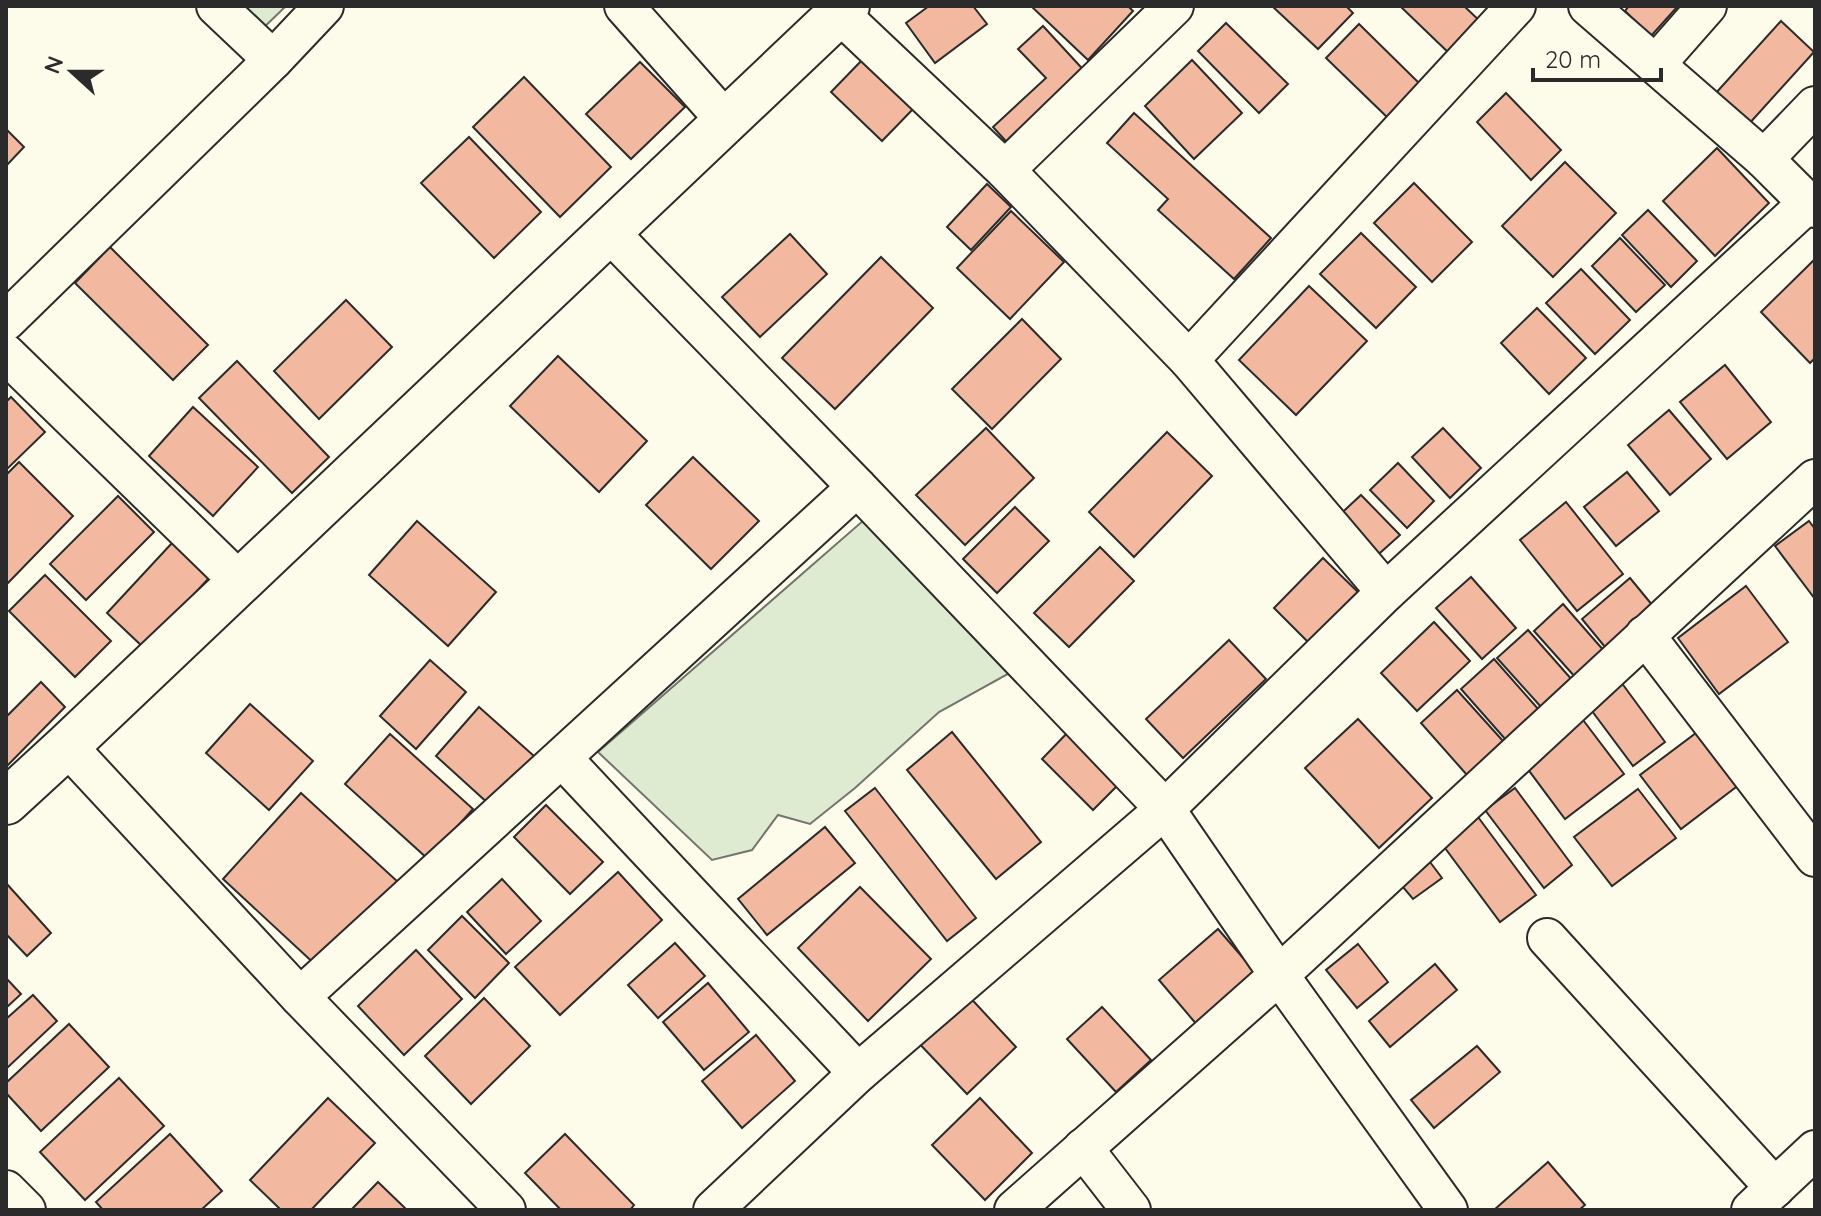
<svg xmlns="http://www.w3.org/2000/svg" width="1821" height="1216" viewBox="0 0 1821 1216" font-family="Quicksand,sans-serif">
  <rect width="100%" height="100%" fill="#fdfbea"/>
  <g fill="#deebd1" stroke="#74746e" stroke-width="2">
    <path d="M228,6H286L257,34Z"/>
    <path d="M865,519L1015,670L939,712L855,788L810,824L778,815L752,850L712,860L598,752Z"/>
  </g>
  <g fill="#f2b8a0" stroke="#2b2b2b" stroke-width="2">
    <path d="M929,6H973L987,24L935,63L906,23Z"/>
    <path d="M1031,6H1128L1133,11L1088,60Z"/>
    <path d="M1272,6H1346L1353,13L1318,49Z"/>
    <path d="M1400,6H1464L1483,24L1452,56Z"/>
    <path d="M1629,6H1678L1651,36L1625,11Z"/>
    <path d="M1781,21L1814,52L1748,125L1715,94Z"/>
    <path d="M1226,23L1288,84L1259,113L1198,51Z"/>
    <path d="M1359,24L1420,84L1388,118L1326,58Z"/>
    <path d="M1043,26L1090,77L1013,149L993,127L1046,78L1018,49Z"/>
    <path d="M866,56L917,105L882,141L831,92Z"/>
    <path d="M1192,60L1242,113L1194,159L1145,106Z"/>
    <path d="M640,62L685,107L631,159L586,114Z"/>
    <path d="M524,77L611,167L560,217L473,127Z"/>
    <path d="M1506,93L1561,150L1531,180L1477,122Z"/>
    <path d="M1134,113L1271,238L1234,279L1158,210L1168,199L1107,143Z"/>
    <path d="M6,129L24,147L6,166Z"/>
    <path d="M469,137L541,212L494,258L421,183Z"/>
    <path d="M1717,148L1769,203L1715,256L1663,201Z"/>
    <path d="M1565,162L1616,213L1553,277L1502,226Z"/>
    <path d="M1414,183L1472,242L1432,282L1374,223Z"/>
    <path d="M987,184L1011,207L971,250L947,227Z"/>
    <path d="M1648,210L1697,261L1671,287L1622,235Z"/>
    <path d="M1011,211L1064,262L1010,319L957,268Z"/>
    <path d="M1361,233L1416,287L1376,328L1320,274Z"/>
    <path d="M790,234L827,274L760,337L722,297Z"/>
    <path d="M1620,238L1665,285L1636,312L1592,266Z"/>
    <path d="M110,247L208,345L173,380L75,283Z"/>
    <path d="M881,257L933,308L835,409L782,358Z"/>
    <path d="M1815,259V358L1810,363L1761,312Z"/>
    <path d="M1581,269L1630,320L1595,354L1546,303Z"/>
    <path d="M1309,286L1367,341L1296,415L1239,360Z"/>
    <path d="M346,300L392,347L319,419L274,371Z"/>
    <path d="M1537,308L1586,358L1549,394L1501,343Z"/>
    <path d="M1022,319L1061,359L992,429L952,389Z"/>
    <path d="M558,356L647,441L599,492L510,406Z"/>
    <path d="M237,361L329,457L292,493L199,398Z"/>
    <path d="M1725,365L1771,422L1727,459L1680,402Z"/>
    <path d="M11,397L45,432L6,470V402Z"/>
    <path d="M193,407L258,467L213,516L149,456Z"/>
    <path d="M1669,410L1711,459L1670,495L1628,445Z"/>
    <path d="M986,428L1034,478L965,545L916,495Z"/>
    <path d="M1443,428L1481,468L1450,498L1412,457Z"/>
    <path d="M1167,432L1212,476L1134,557L1089,512Z"/>
    <path d="M693,457L759,521L711,569L646,505Z"/>
    <path d="M19,462L73,516L6,585V475Z"/>
    <path d="M1398,463L1434,501L1407,528L1370,490Z"/>
    <path d="M1627,472L1659,511L1616,546L1584,507Z"/>
    <path d="M1361,495L1400,535L1371,561L1333,521Z"/>
    <path d="M118,496L154,532L86,600L50,564Z"/>
    <path d="M1566,502L1623,574L1577,611L1520,540Z"/>
    <path d="M1015,507L1049,541L997,593L963,559Z"/>
    <path d="M417,521L496,592L448,646L369,575Z"/>
    <path d="M1809,521L1815,529V599L1775,546Z"/>
    <path d="M172,543L209,578L144,648L107,613Z"/>
    <path d="M1100,547L1134,581L1069,647L1034,613Z"/>
    <path d="M1323,558L1362,596L1312,646L1274,608Z"/>
    <path d="M45,575L111,641L75,677L9,611Z"/>
    <path d="M1471,577L1516,628L1482,659L1436,608Z"/>
    <path d="M1630,578L1653,606L1605,647L1582,619Z"/>
    <path d="M1746,586L1788,642L1719,694L1678,638Z"/>
    <path d="M1563,604L1605,652L1576,678L1534,631Z"/>
    <path d="M1434,622L1470,661L1417,711L1381,673Z"/>
    <path d="M1528,630L1573,681L1542,708L1497,658Z"/>
    <path d="M1229,640L1266,679L1183,758L1146,719Z"/>
    <path d="M1494,659L1539,710L1506,740L1461,689Z"/>
    <path d="M430,660L466,692L416,749L380,716Z"/>
    <path d="M41,682L65,707L6,767V717Z"/>
    <path d="M1621,682L1665,742L1633,766L1589,707Z"/>
    <path d="M1457,690L1503,741L1467,775L1421,723Z"/>
    <path d="M250,704L313,761L269,810L206,753Z"/>
    <path d="M479,707L534,756L490,805L436,756Z"/>
    <path d="M1580,716L1624,774L1565,819L1521,760Z"/>
    <path d="M1358,719L1432,798L1379,848L1305,768Z"/>
    <path d="M1072,728L1124,779L1093,810L1042,759Z"/>
    <path d="M1700,730L1740,784L1681,829L1640,775Z"/>
    <path d="M952,732L1041,842L996,879L907,770Z"/>
    <path d="M390,734L473,809L428,859L345,784Z"/>
    <path d="M875,788L976,918L947,941L845,811Z"/>
    <path d="M1515,788L1572,865L1544,888L1485,810Z"/>
    <path d="M1638,789L1676,838L1612,886L1574,837Z"/>
    <path d="M301,793L398,882L319,968L223,879Z"/>
    <path d="M546,805L603,862L570,894L514,837Z"/>
    <path d="M1478,817L1536,895L1500,922L1442,844Z"/>
    <path d="M825,827L855,863L767,935L738,899Z"/>
    <path d="M1427,858L1442,878L1413,899L1397,880Z"/>
    <path d="M618,872L662,920L560,1015L515,967Z"/>
    <path d="M502,879L541,921L506,954L467,912Z"/>
    <path d="M6,883L51,933L27,956L6,934Z"/>
    <path d="M860,887L931,959L868,1021L798,948Z"/>
    <path d="M462,916L509,963L475,998L428,950Z"/>
    <path d="M1218,929L1257,974L1198,1026L1159,980Z"/>
    <path d="M675,943L705,976L658,1018L628,985Z"/>
    <path d="M1358,944L1388,982L1357,1008L1326,970Z"/>
    <path d="M416,950L462,999L404,1055L358,1006Z"/>
    <path d="M1435,964L1457,990L1390,1047L1369,1021Z"/>
    <path d="M6,978L21,994L6,1008Z"/>
    <path d="M708,983L749,1032L704,1070L663,1022Z"/>
    <path d="M964,991L1016,1047L967,1094L914,1038Z"/>
    <path d="M33,995L57,1021L6,1069V1019Z"/>
    <path d="M484,998L530,1046L471,1104L425,1056Z"/>
    <path d="M1102,1007L1151,1060L1116,1092L1067,1039Z"/>
    <path d="M69,1024L109,1067L41,1131L6,1093V1083Z"/>
    <path d="M756,1035L795,1081L742,1128L702,1081Z"/>
    <path d="M1477,1046L1500,1072L1434,1128L1411,1100Z"/>
    <path d="M119,1078L164,1126L85,1200L40,1152Z"/>
    <path d="M328,1098L375,1143L311,1210H281L250,1180Z"/>
    <path d="M980,1098L1032,1153L985,1200L932,1145Z"/>
    <path d="M170,1134L222,1191L201,1210H103L96,1202Z"/>
    <path d="M565,1134L634,1205L630,1210H561L525,1173Z"/>
    <path d="M1548,1162L1585,1205L1579,1210H1494Z"/>
    <path d="M378,1182L407,1210H351Z"/>
  </g>
  <g fill="none" stroke-linecap="round" stroke-linejoin="round">
    <g stroke="#2b2b2b" stroke-width="42">
      <g id="minor">
        <path d="M216,6L273,60"/>
        <path d="M624,6L726,121"/>
        <path d="M1588,6L1764,159L1808,203L1815,208"/>
        <path d="M840,14L1005,170L1189,360L1516,6"/>
        <path d="M1656,64L1707,6"/>
        <path d="M1764,159L1815,106"/>
        <path d="M1005,170L1174,6"/>
        <path d="M609,232L857,487L1165,809L1279,975L1448,1210"/>
        <path d="M6,321L273,60L324,6"/>
        <path d="M6,354L239,581"/>
        <path d="M1189,360L1386,592"/>
        <path d="M1645,635L1815,857"/>
        <path d="M67,746L300,997L506,1210"/>
        <path d="M562,758L858,1073"/>
        <path d="M1547,938L1775,1188"/>
        <path d="M300,997L857,487"/>
        <path d="M1083,1148L1131,1210"/>
        <path d="M6,1190L26,1210"/>
        <path d="M713,1210L858,1073L1165,809L1386,592L1808,203"/>
        <path d="M1014,1210L1279,975L1815,479"/>
        <path d="M1751,1210L1815,1150"/>
      </g>
    </g>
    <g stroke="#2b2b2b" stroke-width="48">
      <path id="tertiary" d="M6,802L67,746L847,6"/>
    </g>
    <use href="#minor" stroke="#fdfbea" stroke-width="38"/>
    <use href="#tertiary" stroke="#fdfbea" stroke-width="44"/>
  </g>
  <rect width="1821" height="1216" fill="none" stroke="#2b2b2b" stroke-width="16"/>
  <g transform="translate(72 72) rotate(291)" stroke="#fdfbea" stroke-width="6" paint-order="stroke">
  <path d="M0-6L14 30L0 20L-14 30Z" fill="#2b2b2b"/>
  <text y="-12" font-size="22" font-weight="bold" text-anchor="middle" fill="#2b2b2b">N</text>
  </g>
  <path d="M1533 68v12h128v-12" fill="none" stroke="#2b2b2b" stroke-width="4"/>
  <text x="1545" y="68" font-size="24" fill="#2b2b2b" stroke="#fdfbea" stroke-width="6" paint-order="stroke">20 m</text>
</svg>
